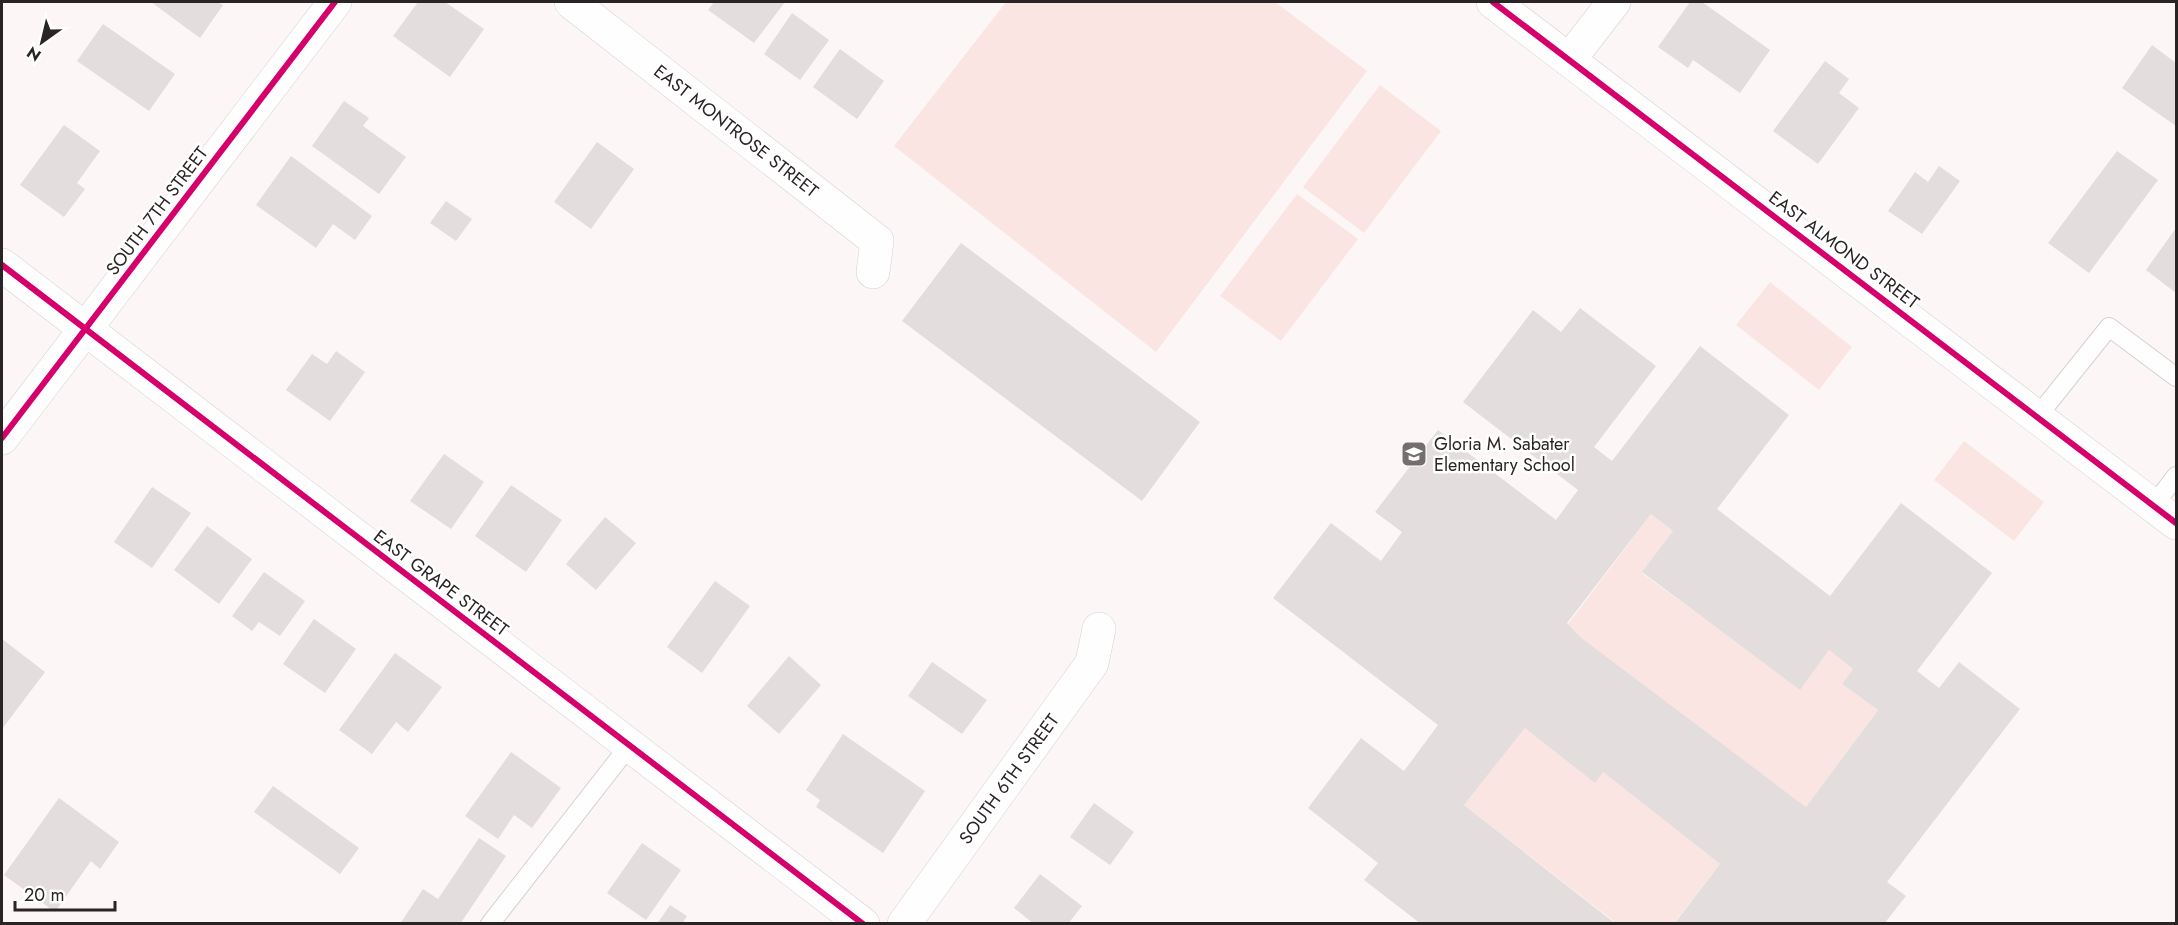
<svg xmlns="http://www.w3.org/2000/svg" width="2178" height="925" viewBox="0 0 2178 925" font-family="Jost,sans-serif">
  <rect width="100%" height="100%" fill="#fcf7f6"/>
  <g fill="#fbe5e2">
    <path d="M1006,2H1275L1367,71L1156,352L894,146Z"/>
    <path d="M1380,85L1441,131L1364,233L1303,187Z"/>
    <path d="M1297,194L1358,239L1281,341L1220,296Z"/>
    <path d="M1770,282L1852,347L1819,390L1736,325Z"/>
    <path d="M1964,441L2044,502L2014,541L1934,480Z"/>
    <path d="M1651,514L1673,531L1642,573L1800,689L1829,650L1853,669L1842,684L1878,710L1806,807L1565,628Z"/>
    <path d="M1525,728L1603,772L1720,864L1674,923H1616L1464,805Z"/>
  </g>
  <g fill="#e3dedd" fill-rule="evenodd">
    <path d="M151,2H218L223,5L200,38Z"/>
    <path d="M418,2H445L484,29L450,77L393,36Z"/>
    <path d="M714,2H785L754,43L708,10Z"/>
    <path d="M1690,2H1702L1770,50L1740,93L1693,60L1688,68L1658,47Z"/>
    <path d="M792,13L829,40L800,80L764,54Z"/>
    <path d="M103,24L175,74L149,111L77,61Z"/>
    <path d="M2152,45L2176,63V126L2122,88Z"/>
    <path d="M840,49L884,81L857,119L813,87Z"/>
    <path d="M1825,61L1849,79L1839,93L1859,108L1818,164L1773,131Z"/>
    <path d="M344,101L369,118L363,126L406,157L379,194L312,146Z"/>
    <path d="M64,125L100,151L77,183L85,189L64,217L20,185Z"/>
    <path d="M597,142L634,169L591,229L554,202Z"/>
    <path d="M2117,151L2158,180L2089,273L2048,243Z"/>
    <path d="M291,156L372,216L355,240L333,224L316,248L256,205Z"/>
    <path d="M1939,166L1960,181L1922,234L1888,211L1915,172L1928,182Z"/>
    <path d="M446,201L472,219L456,241L430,223Z"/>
    <path d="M2176,228V293L2146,270Z"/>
    <path d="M961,243L1200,422L1142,501L902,321Z"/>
    <path d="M1580,308L1656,366L1594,447L1612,461L1700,346L1789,415L1717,509L1830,596L1901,503L1992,573L1917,671L1939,688L1959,662L2020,709L1887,882L1906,896L1884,924H1674L1720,864L1603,772L1595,783L1525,728L1464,805L1616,924H1421L1364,880L1378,863L1308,808L1361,738L1404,771L1438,725L1273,598L1331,523L1381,561L1402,532L1375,512L1438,430L1556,520L1578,490L1463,402L1533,310L1561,332ZM1651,514L1673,531L1642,572L1800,690L1829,650L1853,669L1842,684L1878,710L1806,807L1580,637L1567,623Z"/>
    <path d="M336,351L365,372L330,421L286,390L312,354L327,364Z"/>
    <path d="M444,454L484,482L451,529L410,501Z"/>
    <path d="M511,485L562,520L526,572L475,536Z"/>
    <path d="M152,487L191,513L152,568L114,542Z"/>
    <path d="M605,517L636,543L596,590L566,564Z"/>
    <path d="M207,526L252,559L219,604L174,570Z"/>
    <path d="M264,572L305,601L280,636L259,622L252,631L232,616Z"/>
    <path d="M715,581L750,606L702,673L667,647Z"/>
    <path d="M314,619L356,649L325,693L283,664Z"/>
    <path d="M2,639L45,672L2,729Z"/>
    <path d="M395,653L442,687L408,732L396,722L372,754L339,730Z"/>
    <path d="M789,656L821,685L779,734L747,706Z"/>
    <path d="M932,662L987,700L962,734L908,696Z"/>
    <path d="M843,734L925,791L883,853L816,807L820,800L806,790Z"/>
    <path d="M511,752L561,788L532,828L514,815L498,839L465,816Z"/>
    <path d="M273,786L359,848L340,874L254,812Z"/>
    <path d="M59,798L119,842L100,869L91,861L55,912L4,875Z"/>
    <path d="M1094,803L1134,832L1110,865L1070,837Z"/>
    <path d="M479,838L506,856L460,924H400L423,889L438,899Z"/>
    <path d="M642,843L681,870L646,920L607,893Z"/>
    <path d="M1040,874L1082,906L1068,924H1034L1014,908Z"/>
    <path d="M670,905L687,916L682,924H657Z"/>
  </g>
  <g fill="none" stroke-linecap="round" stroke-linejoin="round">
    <g stroke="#d6d1d0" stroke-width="20">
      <g id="service">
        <path d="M2037,417L2109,327L2176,377"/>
        <path d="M2153,506L2176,476"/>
        <path d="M490,924L629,746"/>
      </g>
    </g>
    <g stroke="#d6d1d0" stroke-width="34">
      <g id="minor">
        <path d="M571,2L877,241L873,272"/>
        <path d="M1493,2L2176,523"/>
        <path d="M1569,60L1614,2"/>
        <path d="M2,265L863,924"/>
        <path d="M2,438L335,2"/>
        <path d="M904,924L1092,663L1099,629"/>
      </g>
    </g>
    <use href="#service" stroke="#fffefe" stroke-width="18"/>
    <use href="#minor" stroke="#fffefe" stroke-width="33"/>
    <g stroke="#fff" stroke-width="10">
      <g id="cycleway">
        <path d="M1493,2L2176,523"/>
        <path d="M2,265L863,924"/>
        <path d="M2,438L335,2"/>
      </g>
    </g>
    <use href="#cycleway" stroke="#d6006c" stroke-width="6"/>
  </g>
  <defs>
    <g id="school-square" transform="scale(1.35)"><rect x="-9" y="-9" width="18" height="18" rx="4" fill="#746e6e" stroke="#fff"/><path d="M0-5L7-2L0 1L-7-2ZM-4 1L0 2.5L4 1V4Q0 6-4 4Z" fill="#fff"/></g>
  </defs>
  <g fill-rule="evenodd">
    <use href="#school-square" x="1414" y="454"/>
  </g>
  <g text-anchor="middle" stroke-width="5" stroke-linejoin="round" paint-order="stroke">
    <g font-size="18" fill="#2a2524" stroke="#fff">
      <text transform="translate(736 131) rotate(38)" y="6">EAST MONTROSE STREET</text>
      <text transform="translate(157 211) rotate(-53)" y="6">SOUTH 7TH STREET</text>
      <text transform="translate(1844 250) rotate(37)" y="6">EAST ALMOND STREET</text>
      <text transform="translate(441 583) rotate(37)" y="6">EAST GRAPE STREET</text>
      <text transform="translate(1009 779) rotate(-54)" y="6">SOUTH 6TH STREET</text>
    </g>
    <g font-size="18" fill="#2a2524" stroke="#fff" text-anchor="start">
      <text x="1434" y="450">Gloria M. Sabater<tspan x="1434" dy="21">Elementary School</tspan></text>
    </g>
  </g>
  <rect width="2178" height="925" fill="none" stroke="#2a2524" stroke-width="6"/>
  <g transform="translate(42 42) rotate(214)" stroke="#ffffff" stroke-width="4.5" paint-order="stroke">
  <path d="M0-4.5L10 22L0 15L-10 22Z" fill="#2a2524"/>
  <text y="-9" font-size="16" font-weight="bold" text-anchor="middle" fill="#2a2524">N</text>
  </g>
  <path d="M15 901v9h100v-9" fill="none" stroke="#2a2524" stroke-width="3"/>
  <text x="24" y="901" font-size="18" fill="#2a2524" stroke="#ffffff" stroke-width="4.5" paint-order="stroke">20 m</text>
</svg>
